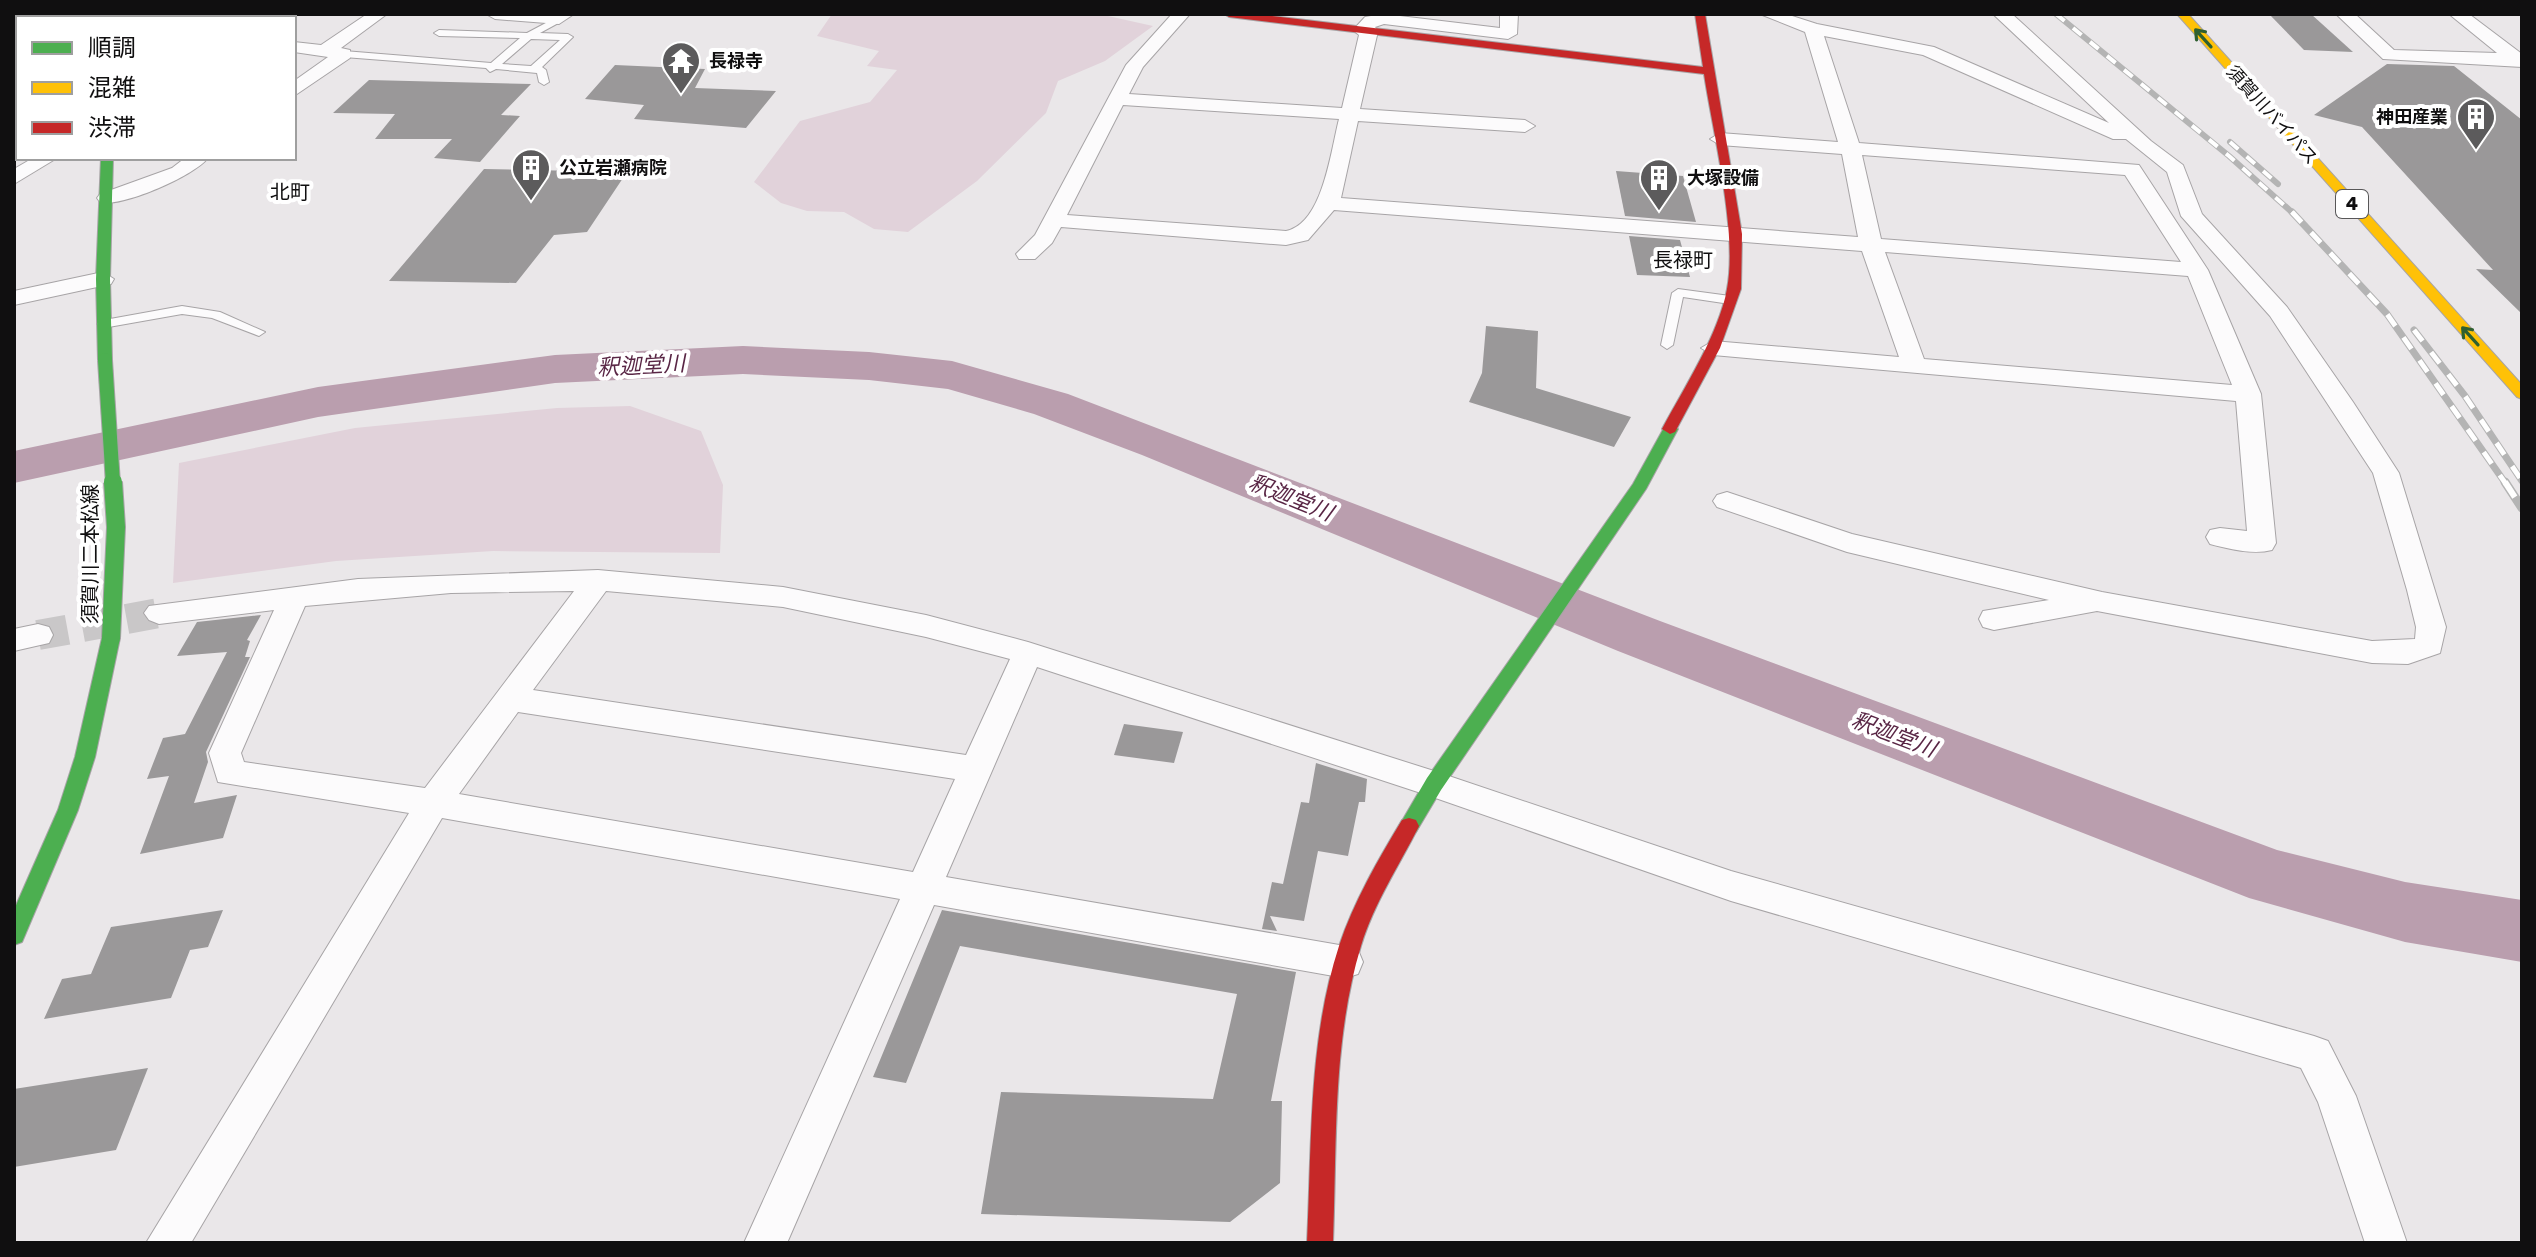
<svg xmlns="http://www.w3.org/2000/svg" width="2536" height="1257" viewBox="0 0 2536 1257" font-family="Rubik,'Noto Sans JP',sans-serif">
  <rect width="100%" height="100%" fill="#eae7e9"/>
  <g fill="#e1d2da">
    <path d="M832,14H1099L1153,26L1105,61L1058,81L1046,113L977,181L908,232L874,229L844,212L807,211L781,203L754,182L800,121L870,102L897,70L867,66L879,51L817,36Z"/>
    <path d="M630,406L701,431L723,485L720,553L493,551L336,561L173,583L179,463L355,428L557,408Z"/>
  </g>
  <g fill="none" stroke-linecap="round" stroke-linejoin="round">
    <path fill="#ba9eae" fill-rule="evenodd" d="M743,346L869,352L952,361L1068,394L1660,621L2277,850L2405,882L2522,900V962L2405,942L2249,898L1618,651L1142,455L1034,414L948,389L869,380L743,374L555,383L318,417L14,483V451L318,387L555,355Z"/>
  </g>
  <g fill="#9a9899">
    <path d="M2269,14H2311L2353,52L2304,50Z"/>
    <path d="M2387,64L2454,66L2522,120V314L2476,269L2493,270L2362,127L2314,115Z"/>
    <path d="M615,65L705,69L695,88L776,91L746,128L634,119L644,105L585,99Z"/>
    <path d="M369,80L531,84L501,115L520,116L480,162L434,158L452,139H375L395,114L333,113Z"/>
    <path d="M484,169L627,172L587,232L554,235L516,283L389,281Z"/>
    <path d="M1616,171L1683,176L1696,222L1625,216Z"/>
    <path d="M1629,236L1680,240L1690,277L1637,275Z"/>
    <path d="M1486,326L1538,331L1536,388L1631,417L1614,447L1469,402L1482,373Z"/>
    <path d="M261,615L247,640L250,641L245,657H250L206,752L208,762L194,803L237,795L223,838L140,854L169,776L147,779L163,738L185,734L227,652L177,656L197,622Z"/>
    <path d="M1124,724L1183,732L1174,763L1114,755Z"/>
    <path d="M1316,763L1367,779L1365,802H1359L1348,856L1318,851L1304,921L1270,916L1277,931L1262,929L1272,882L1283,884L1301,802L1309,803Z"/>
    <path d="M223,910L208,947L190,950L171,998L44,1019L62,979L91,974L111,927Z"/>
    <path d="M942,910L1296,972L1271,1101H1282L1280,1183L1230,1222L981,1214L1001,1092L1213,1099L1237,994L960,946L906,1083L873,1077Z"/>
    <path d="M148,1068L116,1150L14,1167V1089Z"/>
  </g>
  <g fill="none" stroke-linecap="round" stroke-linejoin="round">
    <path stroke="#c9c7c8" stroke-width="30" stroke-dasharray="30 15" stroke-linecap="butt" d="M38,635L159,613"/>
    <g stroke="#a7a4a6" stroke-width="2">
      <g id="lane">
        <path d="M559,16L564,19L562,21L540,33L568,34L573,37L542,67L546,70L549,82L544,85L539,82L537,73L496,69L490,72L486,68L344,57L339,54L344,51L491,63L520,38L439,36L434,33L439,30L527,33ZM531,39L560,40L531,66L502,64Z"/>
        <path d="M1678,289L1730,296L1736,300L1730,304L1683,297L1673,345L1667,349L1661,345L1672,293Z"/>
        <path d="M182,306L220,312L265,332L259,336L212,318L182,314L103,328L97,324L99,321Z"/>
      </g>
    </g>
    <g stroke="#a7a4a6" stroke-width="2">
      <g id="street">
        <path d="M367,14H387L341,48L350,50V58L294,96V81L328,57L294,52V42L321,45Z"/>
        <path d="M486,14H574L559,24L495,19Z"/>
        <path d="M1172,14H1190L1143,67L1129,94L1342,108L1359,35L1353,30L1365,17L1383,14L1500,28V14H1518L1517,34L1508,39L1384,24L1375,27L1378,31L1360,109L1525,120L1535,126L1525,132L1358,121L1341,198L1858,237L1842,154L1720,145L1710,139L1720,133L1838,142L1805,32L1760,14H1786L1817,24L1934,47L2109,123L1993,14H2012L2151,141L2183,165L2202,214L2287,307L2353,402L2399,473L2446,627L2440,653L2408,664L2372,663L2097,611L1994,630L1983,627L1979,619L1983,611L2049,600L1847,552L1717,507L1713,501L1717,495L1727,492L1852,534L2102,592L2372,641L2415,639L2416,627L2407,590L2373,473L2270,316L2181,216L2167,172L2126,139H2113L1923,55L1824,36L1859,143L2139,165L2208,270L2261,394L2276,543L2272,550C2253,555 2229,549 2210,544L2206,537L2210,530L2220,528L2247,531L2236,401L1713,355L1701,348L1713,341L1899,357L1862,251L1334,210L1308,240L1286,245L1061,227L1052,243L1035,259H1019L1016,254L1035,235L1126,65ZM1123,105L1339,119C1331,150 1323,224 1286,231L1067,215ZM1862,155L2125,175L2181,262L1881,239ZM1885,252L2188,276L2232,385L1924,359Z"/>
        <path d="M2336,14H2355L2394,50L2497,53L2449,14H2469L2522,54V67L2383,59Z"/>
        <path d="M18,100V113L14,114V101Z"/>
        <path d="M33,158H57L14,184V169Z"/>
        <path d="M185,158H208C194,176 121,208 100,202L97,198L100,194L172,168Z"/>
        <path d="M103,272L114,279L111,284L14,305V291Z"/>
        <path d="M598,570L783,587L926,615L1028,642L1434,771L1731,871L2314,1036L2328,1041L2356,1096L2407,1243H2365L2318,1102L2301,1068L1731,901L1424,794L1037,667L946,877L1345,946L1358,950L1363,962L1358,974L1345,978L934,905L787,1243H744L900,899L442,818L191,1243H146L409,813L218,782L209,753L274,610L159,624L149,620L144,613L149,606L358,579ZM574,591L425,788L244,762L241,753L305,606L451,593ZM606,591L783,607L926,637L1010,659L966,755L533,690ZM518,712L955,779L913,872L459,794Z"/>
        <path d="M38,624L49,627L53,635L49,643L14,651V629Z"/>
      </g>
    </g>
    <g stroke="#a7a4a6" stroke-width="2">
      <g id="fast">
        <path d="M101,158H113L110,279L112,360L105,364L98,360L96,279Z"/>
        <path d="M1670,424L1678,429L1646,489L1441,790L1416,832L1409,834L1402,832L1399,826L1427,778L1633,484L1665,426Z"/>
        <path d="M111,631L120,638L95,757L78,810L25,935L22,942L14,945V910L58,810L75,757L102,638Z"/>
      </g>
    </g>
    <g stroke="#a7a4a6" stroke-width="2">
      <path id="slow" d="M2177,14H2188L2522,385V399L2517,397Z"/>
    </g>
    <g stroke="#a7a4a6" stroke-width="2">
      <g id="jam">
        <path d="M194,14H205L201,18H190Z"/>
        <path d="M1224,14H1255L1703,67L1695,14H1705L1742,234L1741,289L1720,348L1675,432L1670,434L1662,429C1684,388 1719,334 1727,289C1738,233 1713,133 1704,74L1229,17Z"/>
        <path d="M1409,818L1416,820L1419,826C1399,866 1374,903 1361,946C1332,1041 1337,1145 1333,1243H1307C1312,1145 1308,1041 1339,946C1354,901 1378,860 1402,820Z"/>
      </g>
    </g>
    <use href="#lane" fill="#fcfbfc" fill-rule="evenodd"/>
    <use href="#street" fill="#fcfbfc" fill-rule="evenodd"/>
    <use href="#fast" fill="#4caf50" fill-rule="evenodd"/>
    <use href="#slow" fill="#ffc107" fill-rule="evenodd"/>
    <use href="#jam" fill="#c62828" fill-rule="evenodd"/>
    <g stroke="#b4b4b4" stroke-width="6">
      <g id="rail-far2">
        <path d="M2056,14L2229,156L2294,214"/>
        <path d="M2230,142L2278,184"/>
      </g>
    </g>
    <g stroke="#b4b4b4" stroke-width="7">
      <g id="rail-far1">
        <path d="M2292,212L2387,314L2506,484"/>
        <path d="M2414,330L2465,396L2522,481"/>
      </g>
    </g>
    <g stroke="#b4b4b4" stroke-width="9">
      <path id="rail" d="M2505,482L2522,508"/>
    </g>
    <use href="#rail-far2" stroke="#fff" stroke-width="4" stroke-dasharray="11" stroke-linecap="butt"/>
    <use href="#rail-far1" stroke="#fff" stroke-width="5" stroke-dasharray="14" stroke-linecap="butt"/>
    <use href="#rail" stroke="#fff" stroke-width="6" stroke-dasharray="18" stroke-linecap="butt"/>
    <g stroke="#a7a4a6" stroke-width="16" stroke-linecap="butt">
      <path id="fast-bridge-far1" d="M105,360L113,484"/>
    </g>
    <g stroke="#a7a4a6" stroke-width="20" stroke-linecap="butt">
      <path id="fast-bridge" d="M111,638L116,527L113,482"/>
    </g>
    <use href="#fast-bridge-far1" stroke="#4caf50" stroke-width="14"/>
    <use href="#fast-bridge" stroke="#4caf50" stroke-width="18"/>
  </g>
  <defs><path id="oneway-shaft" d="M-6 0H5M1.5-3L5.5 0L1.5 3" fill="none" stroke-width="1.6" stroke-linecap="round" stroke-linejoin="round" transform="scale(2)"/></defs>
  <g stroke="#2e5f30">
    <use href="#oneway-shaft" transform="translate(2203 38) rotate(-132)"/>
    <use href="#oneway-shaft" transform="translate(2470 336) rotate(-132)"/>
  </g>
  <defs>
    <g id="temple-pin" transform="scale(2)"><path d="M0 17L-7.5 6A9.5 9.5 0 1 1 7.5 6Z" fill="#5c5b5c" stroke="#fff"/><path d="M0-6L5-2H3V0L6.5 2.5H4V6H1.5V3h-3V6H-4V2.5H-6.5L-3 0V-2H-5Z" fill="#fff"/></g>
    <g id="building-pin" transform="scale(2)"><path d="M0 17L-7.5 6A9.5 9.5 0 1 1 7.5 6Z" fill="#5c5b5c" stroke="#fff"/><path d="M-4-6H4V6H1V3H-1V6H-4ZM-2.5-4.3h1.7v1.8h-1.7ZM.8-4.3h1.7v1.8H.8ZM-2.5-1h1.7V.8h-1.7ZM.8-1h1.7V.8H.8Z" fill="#fff"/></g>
  </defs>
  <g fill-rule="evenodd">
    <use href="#temple-pin" x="681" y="61"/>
    <use href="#building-pin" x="2476" y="117"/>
    <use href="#building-pin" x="531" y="168"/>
    <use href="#building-pin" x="1659" y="178"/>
  </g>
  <g text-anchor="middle" stroke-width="8" stroke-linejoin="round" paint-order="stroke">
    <g font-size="18" font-weight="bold" fill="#100f10" stroke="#fff" text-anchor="start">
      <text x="709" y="67">長禄寺</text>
      <text x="2448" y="123" text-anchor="end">神田産業</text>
      <text x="559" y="174">公立岩瀬病院</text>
      <text x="1687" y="184">大塚設備</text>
    </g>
    <g font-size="18" fill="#100f10" stroke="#fff">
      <text transform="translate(2272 115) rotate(48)" y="6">須賀川バイパス</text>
    </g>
    <rect fill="#fff" stroke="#585758" stroke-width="2" x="2336" y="190" width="32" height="28" rx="6"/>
    <g font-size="18" font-weight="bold" fill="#100f10">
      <text x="2352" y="210">4</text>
    </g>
    <g font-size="20" fill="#100f10" stroke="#fff">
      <text x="290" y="199">北町</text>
      <text x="1683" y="267">長禄町</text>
    </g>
    <g font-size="20" fill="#100f10" stroke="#fff">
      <text transform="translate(90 554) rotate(-90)" y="7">須賀川二本松線</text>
    </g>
    <g font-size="22" font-style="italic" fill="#592645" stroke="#fff">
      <text transform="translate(641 365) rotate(-3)" y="8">釈迦堂川</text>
      <text transform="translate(1291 497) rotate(22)" y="8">釈迦堂川</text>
      <text transform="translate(1894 734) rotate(21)" y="8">釈迦堂川</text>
    </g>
  </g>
  <rect width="2536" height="1257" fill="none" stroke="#100f10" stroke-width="32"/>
  <rect x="16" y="16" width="280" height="144" fill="#ffffff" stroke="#9f9f9f" stroke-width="2"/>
  <rect x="32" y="42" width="40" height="12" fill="#4caf50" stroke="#9f9f9f" stroke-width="2"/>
  <text x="88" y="56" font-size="24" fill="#100f10">順調</text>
  <rect x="32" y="82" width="40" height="12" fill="#ffc107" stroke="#9f9f9f" stroke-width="2"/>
  <text x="88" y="96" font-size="24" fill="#100f10">混雑</text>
  <rect x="32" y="122" width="40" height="12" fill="#c62828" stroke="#9f9f9f" stroke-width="2"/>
  <text x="88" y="136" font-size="24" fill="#100f10">渋滞</text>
</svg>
